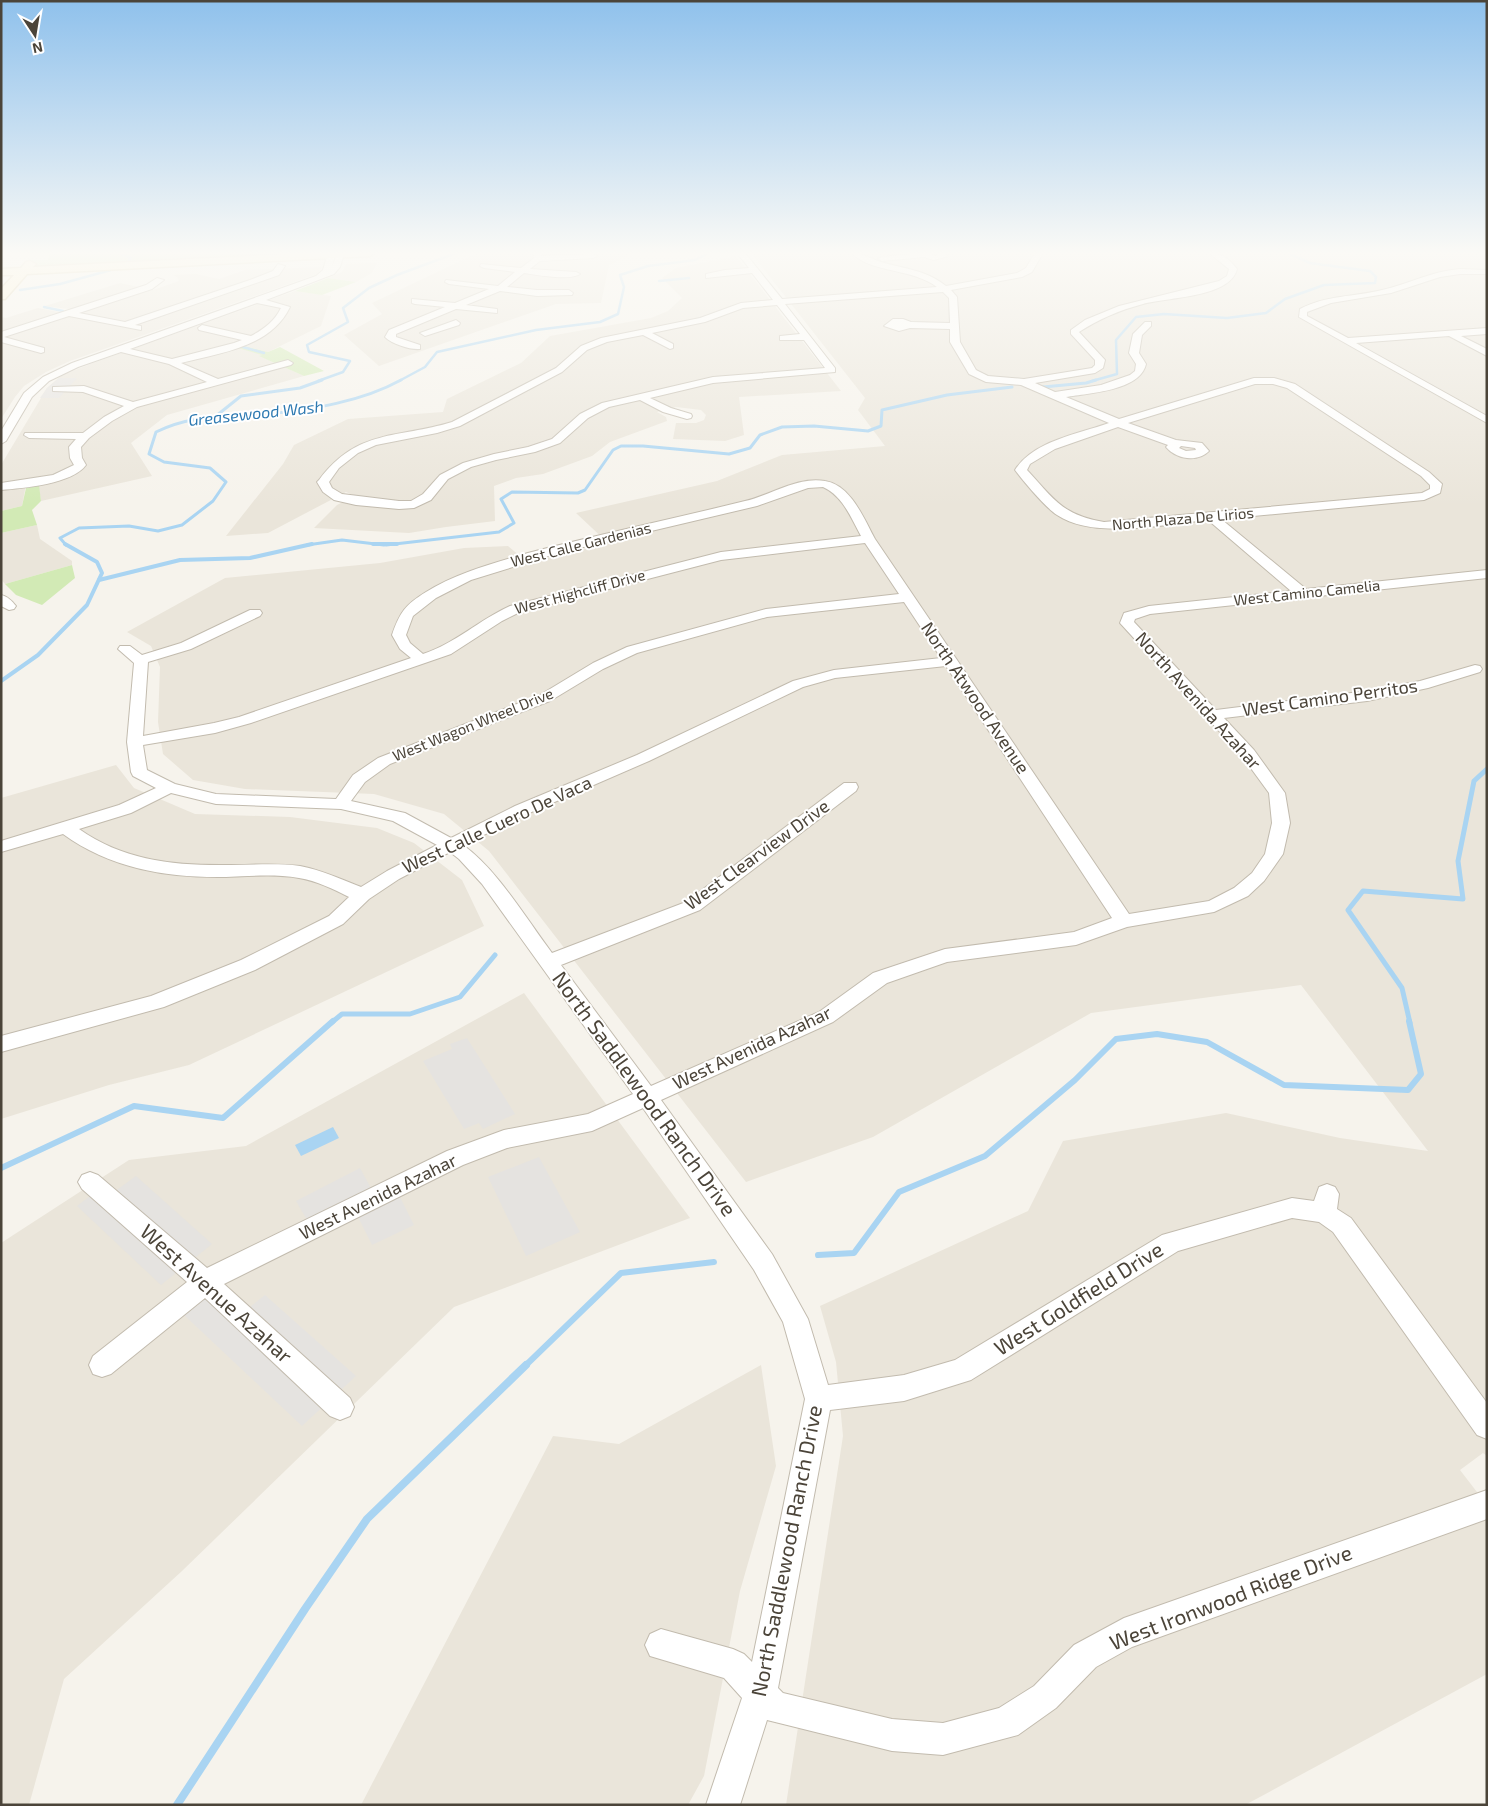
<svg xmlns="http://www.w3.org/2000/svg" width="1488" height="1806" viewBox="0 0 1488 1806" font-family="'Exo 2',sans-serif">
  <rect width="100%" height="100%" fill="#f6f3ec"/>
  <g fill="#eae5da">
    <path d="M477,253H633L609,265L601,303L556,304L379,366L344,335L382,314L372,303Z"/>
    <path d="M751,253H1487V1456L1483,1453L1460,1470L1487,1505V1674L1245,1805H786L843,1436L836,1362L820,1306L1028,1211L1063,1141L1226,1113L1340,1138L1428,1151L1301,985L1091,1013L873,1137L746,1182L489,851L444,814L374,794L245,789L193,780L163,754L158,722L160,667L151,646L127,632L225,578L380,563L464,548L508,546L527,562L608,543L576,513L717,481L782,455L885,446L858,410L865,398Z"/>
    <path d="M736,256L841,391L739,397L744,435L725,441L673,439L676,423H696L704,420L706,415L701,410L676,407L657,412L666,417L667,421L610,442L592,456L543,474L516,478L494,486L495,521L446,527L409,533L314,528L337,505L355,496L346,492L268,533L226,536L283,464L294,445L348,419L443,412L447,399L521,363L550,336L651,318L668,311L682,298L662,278L676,268Z"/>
    <path d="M377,263L372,273L356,282L328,278L342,272L346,264Z"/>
    <path d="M322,267L317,274L297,281L70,361L46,372L24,386L15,397L1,419V317L6,318L38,308L59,312L66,317L84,311L45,306L120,283L153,290L179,281L177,277L173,275L196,274L219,279L245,270Z"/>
    <path d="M295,291L331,296L321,326L268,352L244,346L263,355L260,356L304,376L167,415L131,443L152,476L41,501L37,477L27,479L22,506L1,511V465L47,388L62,375L93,363Z"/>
    <path d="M37,525L40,539L72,561V565L5,584L1,579V533Z"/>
    <path d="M116,765L134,788L195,814L290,817L377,828L414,843L462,880L484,926L189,1065L109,1085L1,1119V798Z"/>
    <path d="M524,993L690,1218L454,1307L182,1571L64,1679L29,1805H1V1243L129,1160L246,1146Z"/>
    <path d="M761,1365L776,1466L740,1591L704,1776L688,1805H361L553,1436L619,1444Z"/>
  </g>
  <g fill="#d2eab5">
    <path d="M50,253H370L25,270L31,260H48Z"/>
    <path d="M328,278L356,282L322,295L295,291Z"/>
    <path d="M244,346L268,352L280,347L324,371L304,376L259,356L262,355L238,348Z"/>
    <path d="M39,485L41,501L32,510L37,525L1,533V511L22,506L26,488Z"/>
    <path d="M72,565L75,578L42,605L16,595L5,584Z"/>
  </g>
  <g fill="#e5e3e0">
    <path d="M59,378H77L59,398H40L47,388Z"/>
    <path d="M467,1038L515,1114L483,1129L479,1123L464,1129L423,1061L452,1049L450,1044Z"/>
    <path d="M539,1157L580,1232L526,1256L488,1177Z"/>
    <path d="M360,1168L380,1205L399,1195L414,1225L372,1245L356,1213L314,1232L296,1201Z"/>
    <path d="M136,1176L212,1244L161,1285L77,1206L94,1193L103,1200Z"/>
    <path d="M223,1282L250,1307L265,1295L356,1376L302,1426L183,1314Z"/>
  </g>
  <path fill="#a9d4f2" d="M333,1127L339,1138L301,1156L295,1145Z"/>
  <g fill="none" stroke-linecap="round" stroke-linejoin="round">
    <g stroke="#a9d4f2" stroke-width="2.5">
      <path d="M119,253L131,258L127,263"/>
      <path d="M659,281L689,278"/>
      <path d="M20,290L60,284L111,270"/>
      <path d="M44,307L63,311"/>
      <path d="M243,347L264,353"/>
      <path d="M318,381L343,372L350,361L309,352L307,345L348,322L343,308L369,288L397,275L456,253"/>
      <path d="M399,381L425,367L437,352L536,330L600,322L618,314L624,287L620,275L648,266L695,260L709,253"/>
      <path d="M1092,381L1117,374L1116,340L1136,317L1164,314L1227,318L1266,313L1285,299L1324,285L1375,283L1376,277L1370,271L1310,263L1288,253"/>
    </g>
    <g stroke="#a9d4f2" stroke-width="3">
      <path d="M1043,387L1086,383L1096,380"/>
      <path d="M216,416L241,396L300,388L322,380"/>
      <path d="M66,545L60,538L79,528L129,526L158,531L182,525L213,501L226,482L210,468L164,462L149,454L156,432C194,413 228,418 268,414C313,409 361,402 401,380"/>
      <path d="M307,545L342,540L384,545"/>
      <path d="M386,545L499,532L514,523L501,499L512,492L578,493L585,490L613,450L621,446H643L729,454L750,448L760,435L782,427L814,426L868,431L881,426L882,410L947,395L1012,387"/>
    </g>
    <g stroke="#a9d4f2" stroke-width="4">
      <path d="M373,544H397"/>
      <path d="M99,580L180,560L250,558L312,544"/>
      <path d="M1,681L38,655L87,605L102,573L97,562L65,544"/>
    </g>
    <g stroke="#a9d4f2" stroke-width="5">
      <path d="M331,1023L342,1014H410L460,997L495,955"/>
      <path d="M1410,1023L1402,988L1348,910L1363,891L1463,899L1458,861L1474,781L1487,769"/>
    </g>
    <g stroke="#a9d4f2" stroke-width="6">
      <path d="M1,1168L134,1106L223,1118L333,1021"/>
      <path d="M818,1255L854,1253L899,1192L985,1156L1075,1080L1116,1039L1157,1034L1207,1042L1284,1085L1408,1090L1421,1074L1409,1021"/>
      <path d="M525,1366L621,1273L714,1262"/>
    </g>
    <path stroke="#a9d4f2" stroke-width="8" d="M177,1805L305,1609L367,1519L526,1365"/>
    <g stroke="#c2bbae" stroke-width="2">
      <g id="street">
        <path d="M328,253L335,255L332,267L337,253L344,254L340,267L334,274L266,300L290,307C271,347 221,353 181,363L218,379L288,360L293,363L291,365L137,407L112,421L89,438L81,447L82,458L86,465C72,484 24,488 1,490V483L53,475L74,465L70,458L69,447L76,439L29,438L24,435L25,433H83L104,417L124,406L83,392L53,391V387L84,386L133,402L207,382L169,364L121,352L78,367L49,381L32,397L6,441L1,444V431L24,393L43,377L72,363L316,276L323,270ZM257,303L281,308C274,322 264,329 251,336L202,325L198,328L199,330L242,340L234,343L172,359L130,349Z"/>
        <path d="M533,253H541V256L593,254L597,256L593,258L540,261L530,269L576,272L580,274C570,281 537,275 524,273L507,287L537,290H569L573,293L572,295L537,296L500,291L466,305L497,309V313L456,309L396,334V337L420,345V349C411,350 392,344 385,337L389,330L445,307L415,304L412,303V299L455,303L489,289L449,284L445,282L446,280L498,286L515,272L484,268L480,266L481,264L521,268L534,258Z"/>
        <path d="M737,253H745L782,299L937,287C912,268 870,273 852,253C863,253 871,259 881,262C905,269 926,270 946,286L1017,273L1026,268L1035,253H1043L1032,272L1022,277L951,290L957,297L960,342L976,370L988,376L1024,379L1092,368L1095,365V360L1071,334V330L1085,320L1119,306L1219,281L1227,276L1229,269L1209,253C1222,253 1229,259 1237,269C1230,298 1167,297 1143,304C1120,310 1099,319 1079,332L1105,360L1103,368L1095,373L1035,383L1055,392L1101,385L1130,375L1135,371L1136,364L1129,353L1133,334L1145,322H1151V326L1142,335L1139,353L1146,364C1140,391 1089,393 1066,397L1119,419L1254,378H1274L1295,384L1429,472L1442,484L1440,493L1424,500L1221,519L1306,589L1487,570V578L1150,614L1135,619L1134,622L1216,710L1367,691L1420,681L1475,665L1480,666L1482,669L1480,672L1428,688L1367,701L1224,718L1254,750L1285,793L1290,823L1283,854L1264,881L1248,896L1214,912L1127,927L1076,945L947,962L887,983L833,1022L661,1100L772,1254L808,1319L828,1385L904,1375L955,1360L1162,1235L1292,1198L1314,1201L1319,1187L1327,1184L1335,1187L1339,1194L1337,1209L1351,1218L1487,1403V1439L1477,1435L1333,1232L1319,1222L1292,1218L1178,1251L971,1380L904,1401L830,1410L778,1688L783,1693L892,1719L943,1723L999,1708L1034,1686L1074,1645L1124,1618L1487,1490V1519L1132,1647L1096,1667L1056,1708L1018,1735L943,1755L892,1751L767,1720L740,1805H706L742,1698L724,1678L650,1656L645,1645L650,1634L661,1629L733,1649L744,1654L752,1662L805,1399L783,1322L754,1270L643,1108L592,1131L507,1148L463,1165L224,1284L350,1398L354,1407L350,1416L340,1420L330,1416L205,1298L111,1374L102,1377L93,1374L89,1365L93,1356L187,1282L82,1189L78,1182L82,1175L90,1172L98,1175L207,1268L447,1151L504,1130L588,1114L633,1094L482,884L459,859L450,852L399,879L369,899L343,924L255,970L164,1007L1,1052V1036L151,996L241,960L329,916L349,897C333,889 317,881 299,878C275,874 251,876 226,877C168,878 111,869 63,834L1,852V841L119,805L156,788L133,776L131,772L127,742L134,663L118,649L120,646H130L142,655L181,643L250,610H260L262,613L260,616L191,649L148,662L143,736L214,723L239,717L411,658L400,649L392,635C400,612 405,605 426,592C456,573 494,563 528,553C600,534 673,519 745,501C771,495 798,476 825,481C851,485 864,519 875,539L1129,914L1209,901L1234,888L1252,873L1265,854L1272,823L1269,793L1242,756L1120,623L1124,613L1149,606L1291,591L1208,520C1165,524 1094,540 1057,515C1046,508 1023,481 1015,470C1033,441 1078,434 1109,423L1021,385L986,382L969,374L950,342V329L910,328L899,331L884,326L893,319H903L911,322L950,323L949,298L943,292L785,304L835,368V372L713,383L650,398L671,408L691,414L692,416L691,418L687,419L663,412L640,400L609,407L588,418L560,443L535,452L496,460L471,467L448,479L431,500L414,508L399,509L356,505L334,500L323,492L317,482L319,480C358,428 397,439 452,422L556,368L581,346L601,338L700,318L741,303L773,300L752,273L706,278V274L725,270L749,268ZM777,305L800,334L780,336V340H804L825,368L713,377L602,403L580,414L552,439L528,447L494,454L463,463L440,475L423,494L411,501H399L342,494L332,488L329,482L339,468L358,453L376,445L437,433L460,426L562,372L587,350L607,342L643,335L670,349L673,348V344L652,333L705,322L743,308ZM1255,384H1273L1287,388L1421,476L1430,485V489L1422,493L1104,522C1062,515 1054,499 1027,470L1030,464L1055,449L1118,427L1168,445L1166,447C1176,459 1197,463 1209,451L1202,443L1176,440L1128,423ZM1181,446L1195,448L1196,450L1186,451L1179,448ZM823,487C843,496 851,518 861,536L721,552L510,606C479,620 456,643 423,654L410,643L406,635L413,616L436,598L471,580L558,553L757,506L808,488ZM865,543L899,594L766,609L627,647L593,663L540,695L378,758L353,775L336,799L216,794L175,784L147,770L143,745L215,733L251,723L451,654L502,621L520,612L721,560ZM904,602L941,658L834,670L793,681L637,755L515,806L451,838L405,813L351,801L365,782L390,764L550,701L603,669L637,653L767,617ZM946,666L1112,918L1074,932L945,949L873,973L819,1012L651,1086L561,965L700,910L856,791L858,787L856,783H844L686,902L552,953C527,920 497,869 463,845L527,814L649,761L803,687L835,678ZM171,793L216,804L341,809L393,821L437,845L387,871L361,887C341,879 321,870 300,866C277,863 254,865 231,865C177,866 124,861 79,829L131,813Z"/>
        <path d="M922,253H930L934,256L938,255L937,253H945L948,256L934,260L924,257L882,261L878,259L882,257Z"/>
        <path d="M278,264L285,266L279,275L135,325L141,326V330L69,316L4,337L44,348V352L41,353L1,342V332L146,285L157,278L164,280L152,289L79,313L125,322L250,280L273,271Z"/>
        <path d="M1460,269L1487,270V274H1460L1440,277L1391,293L1331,303L1307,312V316L1348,338L1487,328V334L1461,336L1487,349V356L1449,336L1356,343L1487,416V423L1299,317L1300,309C1326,295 1354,297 1382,290C1409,284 1432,271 1460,269Z"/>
        <path d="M456,320L460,323L459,325L425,336L420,333Z"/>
        <path d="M1,595C7,596 12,601 16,606L14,609L9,610L1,606Z"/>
      </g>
    </g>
    <g stroke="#d6c79b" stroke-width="3">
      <path id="secondary" d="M310,253H375L370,256L27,274L5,299H1V289L14,275H1V269L21,268L26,262L30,261L36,264L33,267Z"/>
    </g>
    <use href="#street" fill="#fff" fill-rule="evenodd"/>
    <use href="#secondary" fill="#fff3cd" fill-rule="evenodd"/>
  </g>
  <linearGradient id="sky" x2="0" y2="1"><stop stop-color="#8fc1ec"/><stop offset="0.5" stop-color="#fbfaf6"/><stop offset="1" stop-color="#fbfaf6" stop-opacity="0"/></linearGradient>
  <rect width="1488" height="506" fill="url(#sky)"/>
  <g text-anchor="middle" stroke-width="4" stroke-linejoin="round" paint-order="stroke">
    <g font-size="15" fill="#4b4439" stroke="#fff">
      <text transform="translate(1183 519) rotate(-5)" y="5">North Plaza De Lirios</text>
      <text transform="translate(581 545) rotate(-14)" y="5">West Calle Gardenias</text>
      <text transform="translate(580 592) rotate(-15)" y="5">West Highcliff Drive</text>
      <text transform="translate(1307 593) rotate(-6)" y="5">West Camino Camelia</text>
      <text transform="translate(473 725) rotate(-22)" y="5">West Wagon Wheel Drive</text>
    </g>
    <g font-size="16" font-style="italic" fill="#2e7ab2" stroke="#fff">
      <text transform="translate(256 413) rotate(-6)" y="6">Greasewood Wash</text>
    </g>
    <g font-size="18" fill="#4b4439" stroke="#fff">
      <text transform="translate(975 698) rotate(56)" y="6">North Atwood Avenue</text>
      <text transform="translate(1330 698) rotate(-8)" y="6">West Camino Perritos</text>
      <text transform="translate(1198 701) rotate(48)" y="6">North Avenida Azahar</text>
      <text transform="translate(497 825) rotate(-25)" y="6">West Calle Cuero De Vaca</text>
      <text transform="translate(757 855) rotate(-36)" y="6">West Clearview Drive</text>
      <text transform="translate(752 1048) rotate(-25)" y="6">West Avenida Azahar</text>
      <text transform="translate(378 1197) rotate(-26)" y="6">West Avenida Azahar</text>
    </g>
    <g font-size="21" fill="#4b4439" stroke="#fff">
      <text transform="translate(644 1094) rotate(54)" y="7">North Saddlewood Ranch Drive</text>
      <text transform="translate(216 1294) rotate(42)" y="7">West Avenue Azahar</text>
      <text transform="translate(1079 1299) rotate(-32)" y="7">West Goldfield Drive</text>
      <text transform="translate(787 1551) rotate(-79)" y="7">North Saddlewood Ranch Drive</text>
      <text transform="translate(1231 1598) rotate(-21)" y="7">West Ironwood Ridge Drive</text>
    </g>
  </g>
  <rect width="1488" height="1806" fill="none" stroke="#4b4439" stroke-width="5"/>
  <g transform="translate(35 35) rotate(168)" stroke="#ffffff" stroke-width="4" paint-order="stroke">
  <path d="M0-4L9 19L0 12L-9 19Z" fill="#4b4439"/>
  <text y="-8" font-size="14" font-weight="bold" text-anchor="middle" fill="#4b4439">N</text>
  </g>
</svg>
